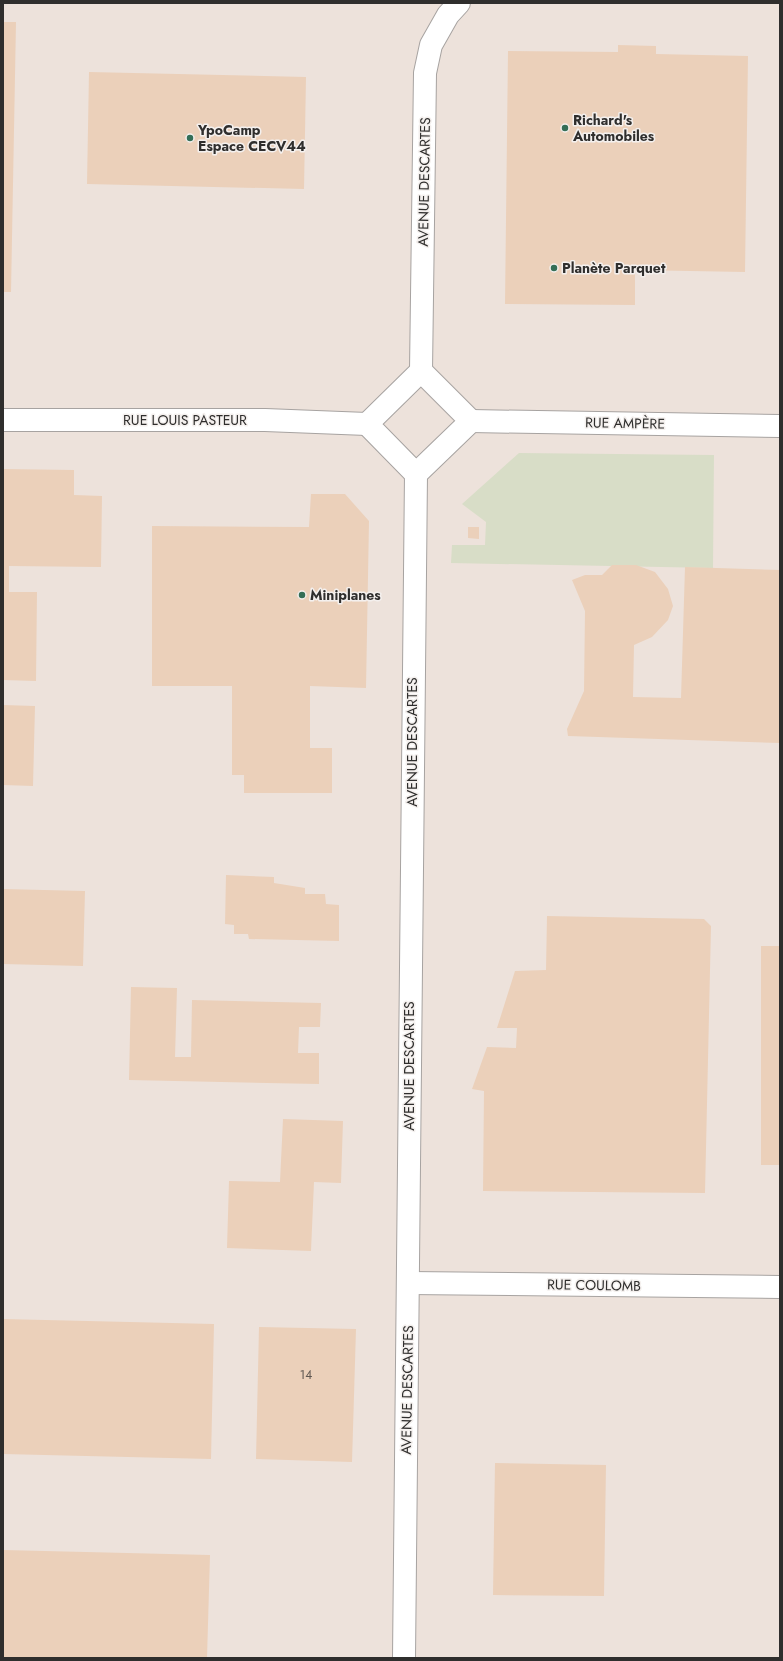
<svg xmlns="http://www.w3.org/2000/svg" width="783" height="1661" viewBox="0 0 783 1661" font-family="Jost,sans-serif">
  <rect width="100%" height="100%" fill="#f4f0ee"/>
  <rect fill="#ede2db" x="3" y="3" width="777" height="1655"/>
  <path fill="#d8ddc7" d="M519,453L714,455L713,568L451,563L452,545H485L486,522L462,504Z"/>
  <g fill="#ebd0ba">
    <path d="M3,22H16L11,292H3Z"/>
    <path d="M618,45L656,46V54L748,56L745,272L635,270V305L505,304L508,51L618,52Z"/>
    <path d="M89,72L306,77L304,189L87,184Z"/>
    <path d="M3,469L74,470V495L102,496L101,567L9,566V592H37L36,681L3,680Z"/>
    <path d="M311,494H345L369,521L366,688L310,686V748H332V793H244V775H232V686H152V526L309,527Z"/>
    <path d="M468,527H479V539L468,538Z"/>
    <path d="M612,565H636L655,572L668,589L673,606L668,620L652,637L634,645L633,697L681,698L685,567L780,570V743L568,736L567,729L584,691L585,611L572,580L585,575H602Z"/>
    <path d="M3,705L35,706L33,786L3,785Z"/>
    <path d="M226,875L274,877V883L305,888V894H325L326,904L339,905V941L249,939L248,934H234V925L225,924Z"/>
    <path d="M3,889L85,891L83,966L3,964Z"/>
    <path d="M547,916L704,919L711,926L705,1193L483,1191L484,1091L472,1089L487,1047L516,1048L517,1028H497L515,971L546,970Z"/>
    <rect x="761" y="946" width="19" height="219"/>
    <path d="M131,987L177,988L175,1057H191L192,1000L321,1003L320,1027H299L298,1053H319V1084L129,1080Z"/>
    <path d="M283,1119L343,1121L341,1183L314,1182L311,1251L227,1248L229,1181L280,1182Z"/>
    <path d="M3,1319L214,1324L211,1459L3,1454Z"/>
    <path d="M259,1327L356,1329L352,1462L256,1459Z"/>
    <path d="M495,1463L606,1465L604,1596L493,1595Z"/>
    <path d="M3,1550L210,1555L207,1658H3Z"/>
  </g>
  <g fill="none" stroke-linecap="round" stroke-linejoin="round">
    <g stroke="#a7a3a1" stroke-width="24">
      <g id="minor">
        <path d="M421,371L425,73L431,45L448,15L459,3"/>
        <path d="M421,371L471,421L416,474L367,424Z"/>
        <path d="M3,420H265L367,424"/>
        <path d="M471,421L780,426"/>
        <path d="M408,1283L780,1287"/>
        <path d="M404,1658L416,474"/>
      </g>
    </g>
    <use href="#minor" stroke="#fff" stroke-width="22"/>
  </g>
  <g fill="#346e57" stroke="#f4f0ee" stroke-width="1.5">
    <circle cx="565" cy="128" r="4"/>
    <circle cx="190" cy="138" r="4"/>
    <circle cx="554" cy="268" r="4"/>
    <circle cx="302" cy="595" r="4"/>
  </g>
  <g text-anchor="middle" stroke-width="3" stroke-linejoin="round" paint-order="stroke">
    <g font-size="12" fill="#5e5650">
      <text x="306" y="1379">14</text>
    </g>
    <g font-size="14" font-weight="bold" fill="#2f2e2d" stroke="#f4f0ee" text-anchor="start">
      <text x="573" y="125">Richard's<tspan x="573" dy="16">Automobiles</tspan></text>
      <text x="198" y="135">YpoCamp<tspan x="198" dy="16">Espace CECV44</tspan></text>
      <text x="562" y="273">Planète Parquet</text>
      <text x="310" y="600">Miniplanes</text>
    </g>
    <g font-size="14" fill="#2f2e2d" stroke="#f4f0ee">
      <text transform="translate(424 182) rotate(-89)" y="5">AVENUE DESCARTES</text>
      <text x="185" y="425">RUE LOUIS PASTEUR</text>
      <text transform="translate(625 423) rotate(1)" y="5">RUE AMPÈRE</text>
      <text transform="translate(412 742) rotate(-90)" y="5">AVENUE DESCARTES</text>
      <text transform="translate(409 1066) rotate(-90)" y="5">AVENUE DESCARTES</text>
      <text transform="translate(594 1285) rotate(1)" y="5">RUE COULOMB</text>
      <text transform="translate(407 1390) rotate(-89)" y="5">AVENUE DESCARTES</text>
    </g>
  </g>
  <rect width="783" height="1661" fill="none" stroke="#2f2e2d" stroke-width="8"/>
</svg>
